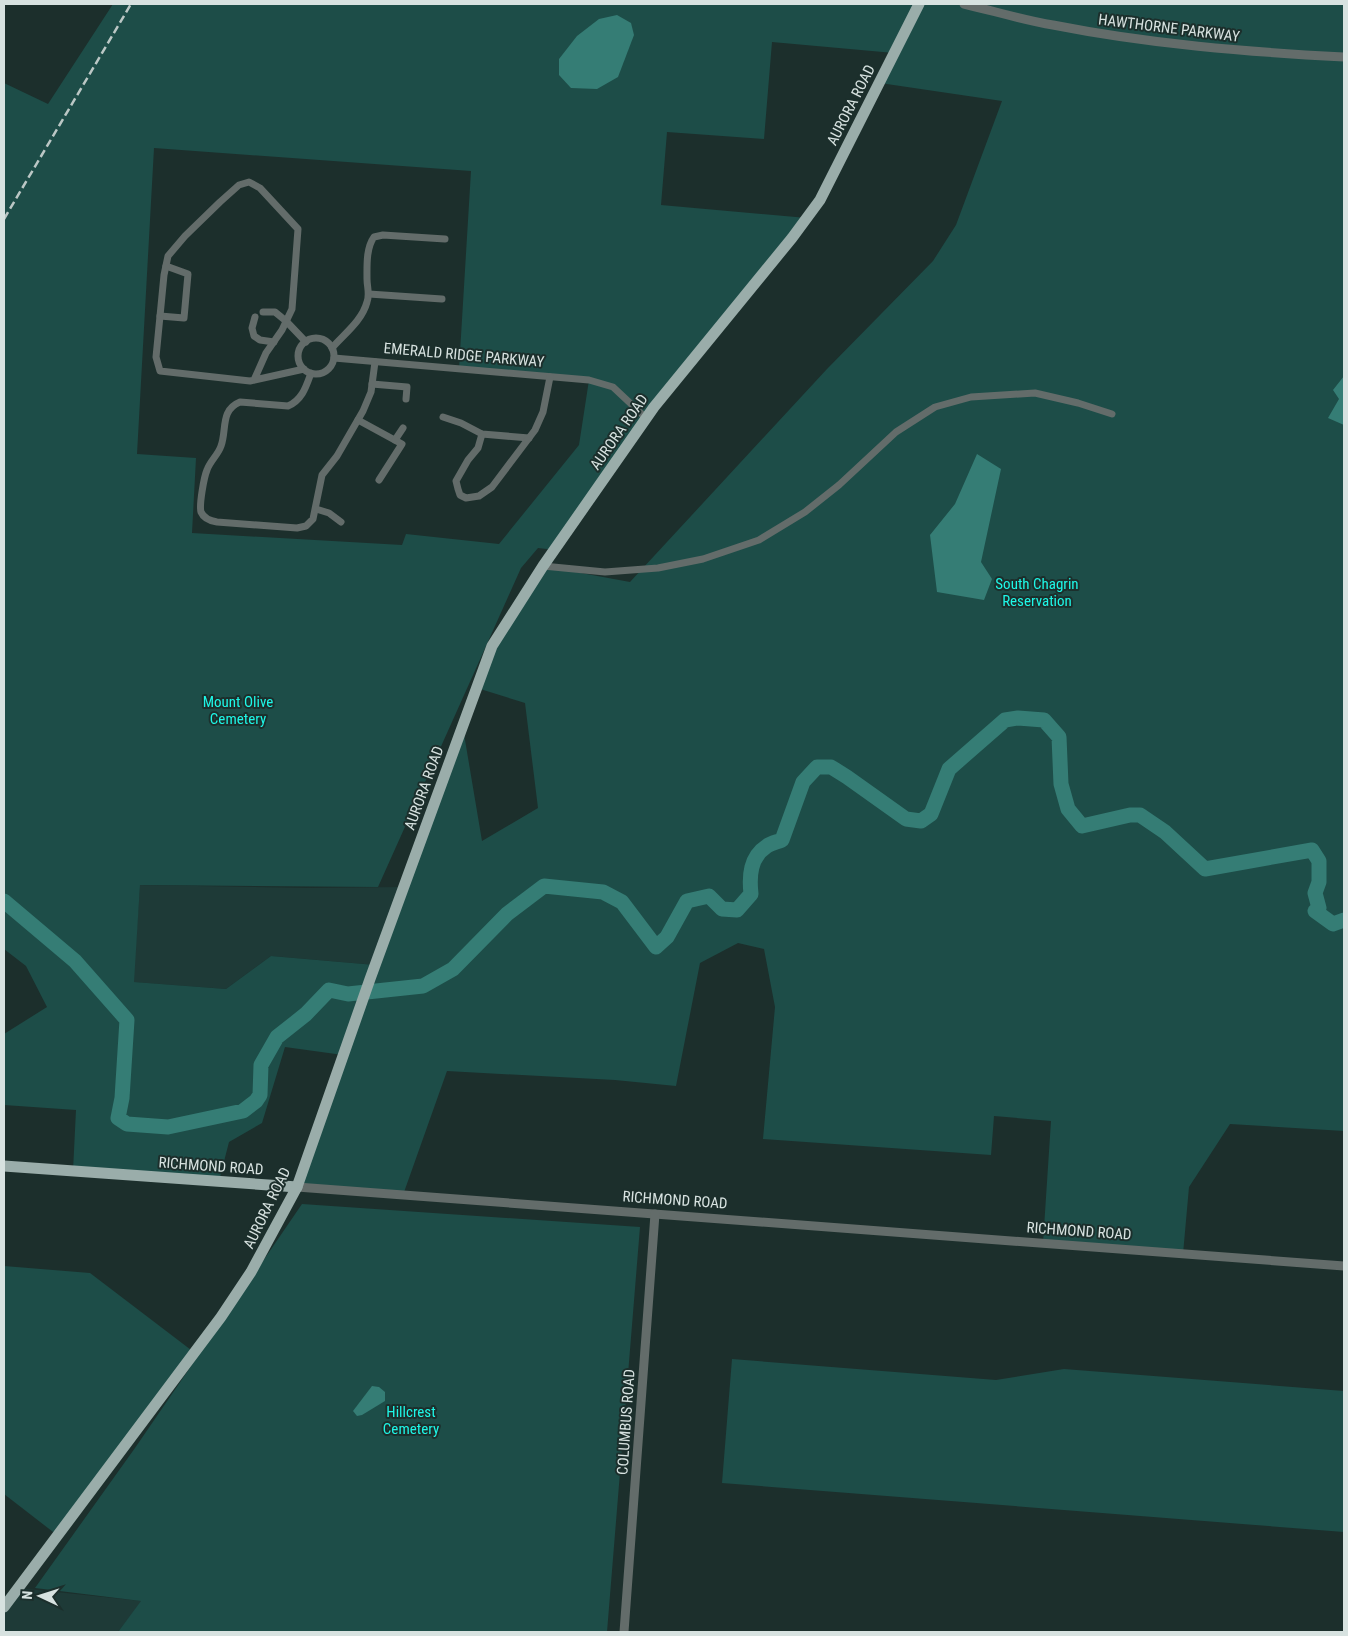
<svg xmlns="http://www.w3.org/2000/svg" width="1348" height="1636" viewBox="0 0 1348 1636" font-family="'Roboto Condensed',sans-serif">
  <rect width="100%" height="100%" fill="#1c2f2c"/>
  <g fill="#1e3a37">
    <path d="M140,885L309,888L404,887L375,965L271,956L226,989L133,982Z"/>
    <path d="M18,1588L142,1601L118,1632H4V1607Z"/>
  </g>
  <g fill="#1d4d48" fill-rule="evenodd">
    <path d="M113,4H1344V1131L1230,1124L1189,1187L1183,1254L1043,1243L1051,1121L994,1116L991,1155L763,1139L775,1007L764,949L738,943L700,963L676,1086L615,1080L447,1071L403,1195L297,1187L343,1055L285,1047L262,1123L229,1142L219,1181L73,1171L76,1110L4,1105V1034L47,1007L26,966L4,949V83L48,104ZM772,42L894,53L880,83L1002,101L956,225L933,261L827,369L630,582L543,566L492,646L477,688L525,703L538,808L482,841L463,728L375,965L271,956L226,989L134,982L140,885L378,887L521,568L538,548L555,550L654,407L807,218L661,205L667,132L764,139ZM154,148L471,171L459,369L589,380L579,445L499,544L406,534L402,545L192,533L196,458L137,454Z"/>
    <path d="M302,1204L640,1227L607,1632H118L141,1601L35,1588L135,1448Z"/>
    <path d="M4,1266L90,1273L195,1353L57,1535L4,1494Z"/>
    <path d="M732,1359L996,1380L1064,1369L1344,1391V1532L722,1483Z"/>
  </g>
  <g fill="#357d75">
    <path d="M617,15L631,23L634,35L618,77L597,89L571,88L559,75V59L577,36L599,19Z"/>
    <path d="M1344,376V425L1328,418L1339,399L1333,390Z"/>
    <path d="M977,454L1001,469L981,562L992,579L984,600L937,592L930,535L955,504Z"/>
    <path d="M372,1386L379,1387L385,1392V1401L362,1415L357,1416L353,1411Z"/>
  </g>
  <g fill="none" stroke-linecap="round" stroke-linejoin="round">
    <path stroke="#357d75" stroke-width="15" d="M4,901L75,961L127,1020L122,1098L118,1118L127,1124L168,1127L243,1111L256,1101L260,1095L261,1065L277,1037L306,1014L329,990L348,994L423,986L453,969L507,914L544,886L603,892L622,902L656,947L667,937L687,901L709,896L722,909L737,910L751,894C749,876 750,857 767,846C771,843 777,842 782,840L803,782L817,767H831L847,777L906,819L921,821L931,814L949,769L1005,720L1018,718L1044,720L1059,737L1061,784L1068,809L1082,826L1130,815H1140L1165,832L1205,869L1312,850L1319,861V882L1315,893L1319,908L1315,911L1333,924L1344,920"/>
    <g stroke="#636c6a" stroke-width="7">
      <path d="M369,294L442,299"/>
      <path d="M263,312H275L286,321L306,342"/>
      <path d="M160,316L184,318L188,274L166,266"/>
      <path d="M255,317L252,328L254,336L260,340L274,342"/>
      <circle cx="316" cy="356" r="18"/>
      <path d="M332,348C344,334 362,321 367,302C370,294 367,287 367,279C367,266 366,248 374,237L383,235L445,239"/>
      <path d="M334,358L589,380L613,387L646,418"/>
      <path d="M311,373C306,387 302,400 288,406L240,402C220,410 227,430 221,446C218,455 210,461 207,470C204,477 199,505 201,512C204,519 211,521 217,522L297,528L306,526L313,519L322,475L337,456L363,411L371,392L375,362"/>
      <path d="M254,380L266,353L282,330L292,309L298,229L260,188L249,182L239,185L220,202L185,236L168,256L164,275L156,357L160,371L250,381L304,369"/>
      <path d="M372,384L407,387L406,399"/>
      <path d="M443,417L461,423L482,434L529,438"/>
      <path d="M358,420L402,444L379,480"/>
      <path d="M482,434L478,448L468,460L456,481L458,489L460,495L466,498L479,496L492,487L535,430L543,412L550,377"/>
      <path d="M395,440L403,428"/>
      <path d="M316,509L329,513L341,522"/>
      <path d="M543,566L605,572L658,568L703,559L759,540L805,512L839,485L896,432L935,407L971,397L1035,393L1078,403L1112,414"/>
    </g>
    <g stroke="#636c6a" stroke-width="9">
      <path d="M964,4C994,11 1023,20 1053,25C1149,44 1247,52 1344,57"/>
      <path d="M297,1187L1344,1266"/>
      <path d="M624,1632L655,1214"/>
    </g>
    <g stroke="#9aadaa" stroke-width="11">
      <path d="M4,1166L297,1187"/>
      <path d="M4,1607L221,1317L251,1272L297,1187L370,979L492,646L543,566L654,407L792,238L820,200L919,4"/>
    </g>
    <path stroke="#bbc7c5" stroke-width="2.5" stroke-dasharray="8 4" stroke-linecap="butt" d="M4,219L131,4"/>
  </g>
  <g text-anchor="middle" stroke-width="4" stroke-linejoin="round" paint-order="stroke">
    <g font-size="15" fill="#d7e2e0" stroke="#1c2f2c">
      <text transform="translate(1169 28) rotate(7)" y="5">HAWTHORNE PARKWAY</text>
      <text transform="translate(851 105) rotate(-63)" y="5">AURORA ROAD</text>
      <text transform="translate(464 355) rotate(5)" y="5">EMERALD RIDGE PARKWAY</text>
      <text transform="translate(619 432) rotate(-55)" y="5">AURORA ROAD</text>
      <text transform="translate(424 788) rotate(-70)" y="5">AURORA ROAD</text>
      <text transform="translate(211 1166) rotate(4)" y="5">RICHMOND ROAD</text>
      <text transform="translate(675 1200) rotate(4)" y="5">RICHMOND ROAD</text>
      <text transform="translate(267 1208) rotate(-64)" y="5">AURORA ROAD</text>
      <text transform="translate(1079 1231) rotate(4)" y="5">RICHMOND ROAD</text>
      <text transform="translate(626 1422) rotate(-86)" y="5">COLUMBUS ROAD</text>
    </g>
    <g font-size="15" fill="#1ef7e7" stroke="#1c2f2c">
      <text x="1037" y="589">South Chagrin<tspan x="1037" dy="17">Reservation</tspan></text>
      <text x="238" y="707">Mount Olive<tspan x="238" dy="17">Cemetery</tspan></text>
      <text x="411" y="1417">Hillcrest<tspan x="411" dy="17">Cemetery</tspan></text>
    </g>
  </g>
  <rect width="1348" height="1636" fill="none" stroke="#d7e2e0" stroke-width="10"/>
  <g transform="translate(40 1596) rotate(274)" stroke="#1c2f2c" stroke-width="4" paint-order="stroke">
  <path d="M0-4L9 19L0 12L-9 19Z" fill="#d7e2e0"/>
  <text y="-8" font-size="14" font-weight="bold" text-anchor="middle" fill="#d7e2e0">N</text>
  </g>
</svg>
